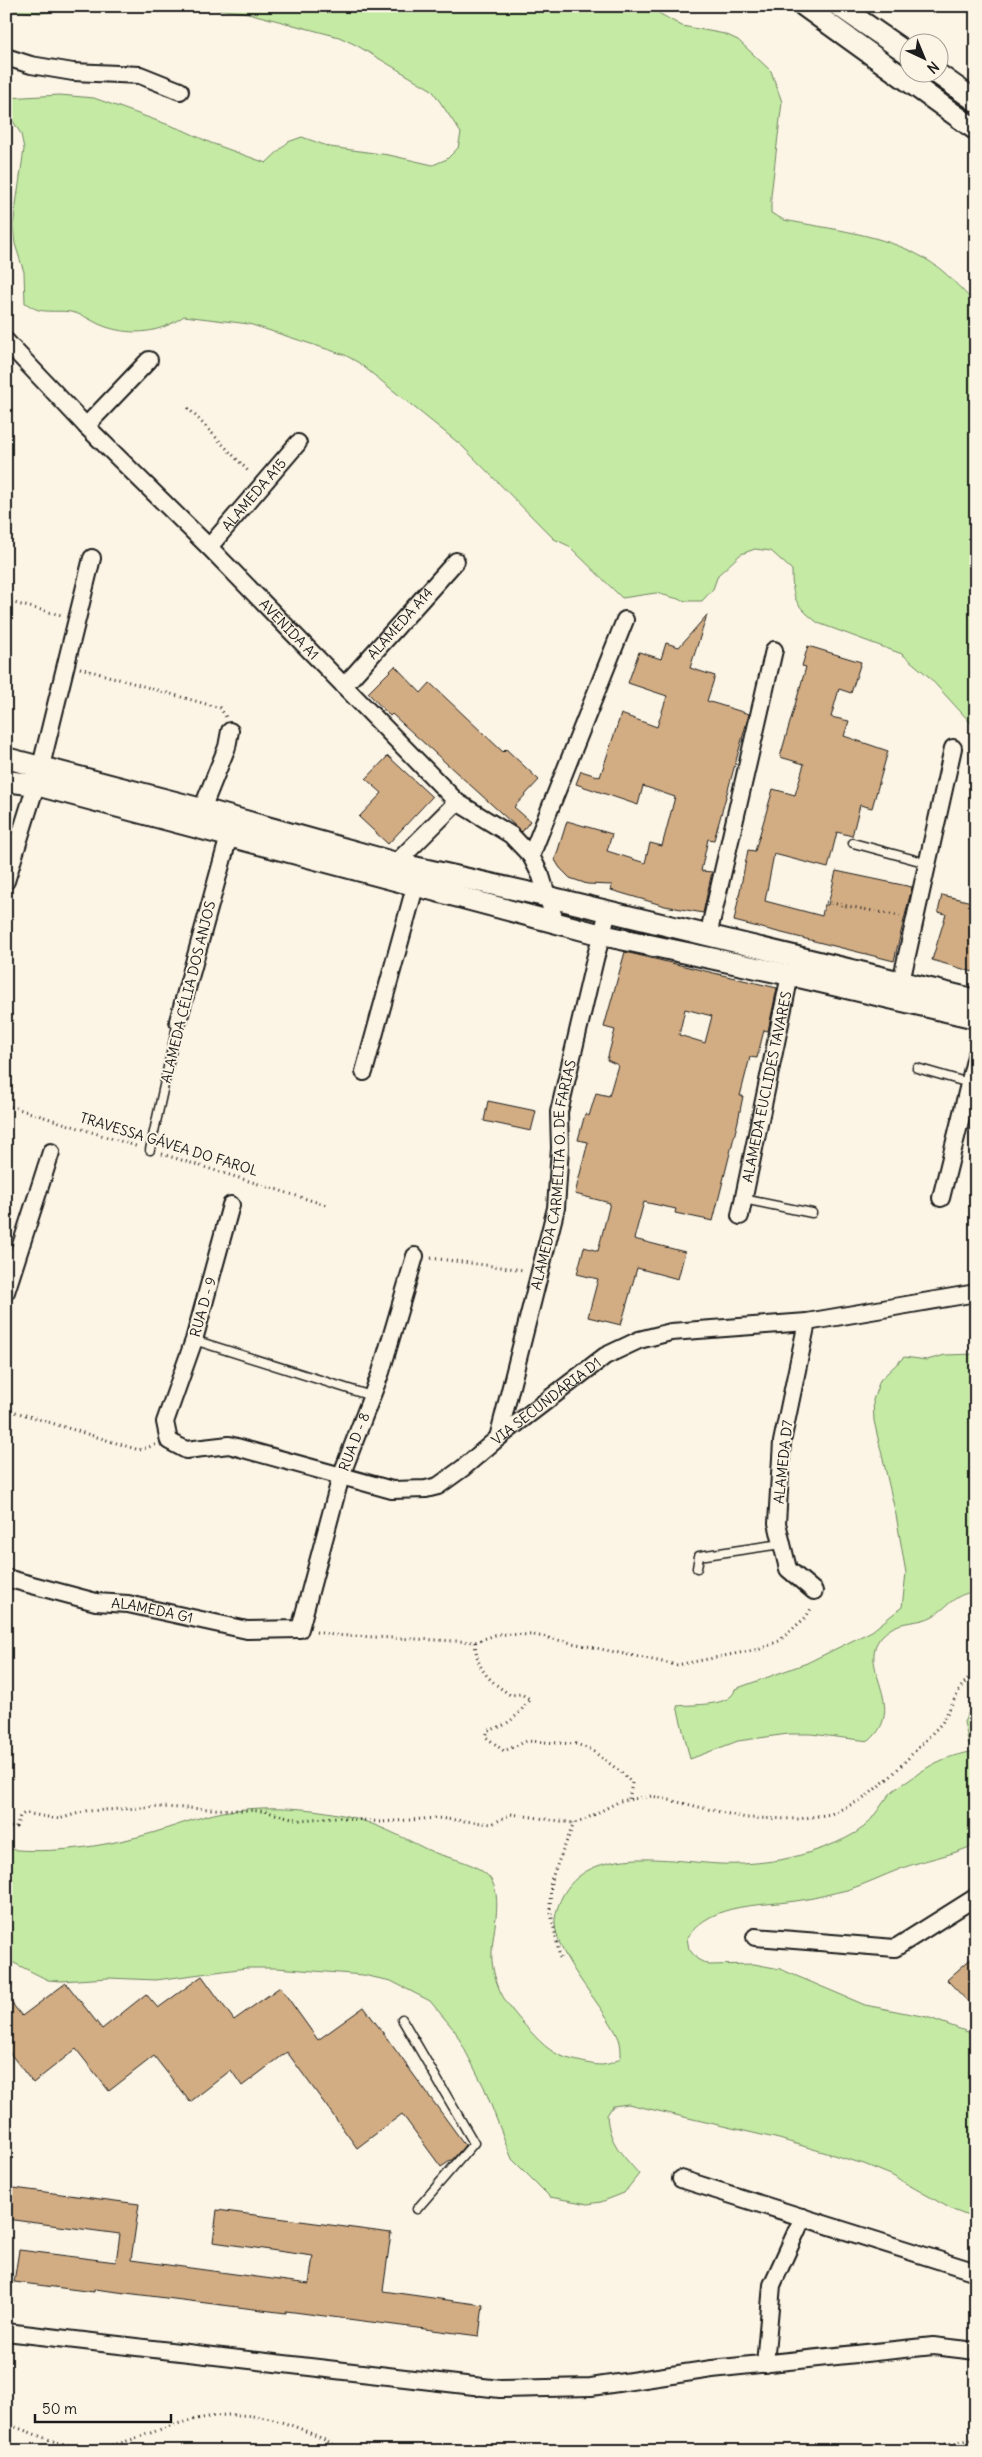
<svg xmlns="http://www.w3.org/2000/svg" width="982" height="2457" viewBox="0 0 982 2457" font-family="Delius,sans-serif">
  <rect width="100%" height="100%" fill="#fcf5e5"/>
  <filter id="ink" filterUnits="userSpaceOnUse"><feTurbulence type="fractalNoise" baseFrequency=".02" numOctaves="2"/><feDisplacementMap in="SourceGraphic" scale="10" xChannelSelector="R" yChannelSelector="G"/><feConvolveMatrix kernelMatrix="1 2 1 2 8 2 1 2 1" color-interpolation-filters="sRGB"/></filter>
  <g filter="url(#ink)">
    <g fill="#c4eaa4" stroke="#708360">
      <path d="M6,6H97L41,13L6,10Z"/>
      <path d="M193,6H646L682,26L725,34L738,40L771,71L782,102L771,196V213L784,220C830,229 883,234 924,258C944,269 960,288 976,304V724L970,722L927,675L902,654L818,623C795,605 792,599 792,570L771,551L755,549L741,554L718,575L713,589L702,601H686L656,593L622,598L569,546L554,539L461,445L359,363L345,355L249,324L184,316C160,333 134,336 106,327C96,324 88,317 78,314C66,309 51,313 39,310C34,309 29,305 25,303L24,272L15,244L13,226L24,149L21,134L6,110V98L60,95L94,98L183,130L211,143L266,163L288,142L302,137L330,147L389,155L433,165L447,159L458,148L461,133L432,90L356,45L339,37L248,13Z"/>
      <path d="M976,1354V1593C957,1591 948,1607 933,1616C919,1624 902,1620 889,1630C846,1660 913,1703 869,1741L811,1734H788L738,1741L690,1759L677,1706C693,1704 732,1707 735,1689L807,1663L872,1631L902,1607L906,1573L896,1515L874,1421L873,1400L880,1380L904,1357L927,1360L945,1355Z"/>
      <path d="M976,1697V1744H969L964,1722Z"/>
      <path d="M976,1751V1844C952,1856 925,1859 900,1869C882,1876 866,1884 847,1890C832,1893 817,1898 802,1900C764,1907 712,1900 687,1938L689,1949L697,1959L709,1965L754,1964L780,1969L865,2005L927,2017L976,2035V2219L953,2210L891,2175L864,2164L779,2139L628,2104L613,2106L607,2115C609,2143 621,2153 639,2174L624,2193L601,2202L588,2204L550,2197L512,2159L484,2087L455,2031L430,2001L391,1981L363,1975L277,1968H246L156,1980L108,1978L61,1981L48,1980L6,1959V1849C52,1854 100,1847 145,1835C171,1828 197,1817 223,1812C262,1805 309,1807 347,1816C375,1823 400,1836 426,1849C446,1859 468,1859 486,1874C506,1891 492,1931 492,1953C491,1962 494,1974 497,1983C503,2002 517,2016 530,2031C543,2045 554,2056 574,2060C592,2064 606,2070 621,2057C621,2051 621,2044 619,2039C605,2005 546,1949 556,1913C575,1840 664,1861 720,1864C740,1865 760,1863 780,1860C805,1855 844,1843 864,1827C874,1818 881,1804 890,1794C894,1789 902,1785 908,1781C932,1763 946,1756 976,1751Z"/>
    </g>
    <g fill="#d2ad84" stroke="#1c1c1c" fill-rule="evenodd">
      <path d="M707,615L690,668L715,676L707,701L749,714L714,840L708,839L701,871L712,872L703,913L665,906L611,890L612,885L587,884L570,878L560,868L555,860L567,821L612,834L607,851L645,863L650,843L662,846L675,797L643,786L638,805L576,784L581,771L600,777L621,714L657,727L667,696L628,683L639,652L661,659L666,643L679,647Z"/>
      <path d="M808,646L861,662L851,693L839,689L831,717L849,721L844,736L888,751L872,808L860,805L852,836L837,832L828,868L774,854L765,901L822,916L824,905H828L836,871L912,887L894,961L734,921L748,850L755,851L773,789L795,795L804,764L780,757L806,667L802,666Z"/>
      <path d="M395,666L421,693L430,683L503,752L506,749L539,780L514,807L530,821L522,832L392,714L390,716L368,693Z"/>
      <path d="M388,756L432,797L388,844L359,817L382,793L366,779Z"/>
      <path d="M942,895L976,903V916L971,934L976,935V963L973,972L932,960L946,914L938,912Z"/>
      <path d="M625,952L777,988L768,1031L764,1030L757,1058L750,1057L740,1096H743L738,1121L713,1221L675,1213L676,1209L644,1202L634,1239L685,1252L678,1279L637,1268L621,1325L588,1317L598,1279L577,1274L584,1247L598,1251L610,1203L575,1194L588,1142L578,1140L585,1114L589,1116L596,1093L609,1096L618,1065L607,1060L615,1030L604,1027ZM685,1009L712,1016L705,1043L679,1035Z"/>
      <path d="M488,1101L536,1111L531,1131L484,1121Z"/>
      <path d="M976,1954V2010L947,1980Z"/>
      <path d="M202,1976L234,2020L280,1987L318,2040L364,2007L465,2145L453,2159L441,2167L402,2114L357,2148L287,2052L242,2086L231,2070L190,2102L154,2056L109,2091L76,2049L33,2083L6,2048V1996L22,2016L66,1983L102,2029L146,1994L158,2008Z"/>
      <path d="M6,2187L139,2204L131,2260L309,2284L313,2256L213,2242L217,2210L391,2233L383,2291L483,2305L479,2336L286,2311V2313L94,2289V2292L14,2282L19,2250L116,2262L120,2234L6,2219Z"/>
    </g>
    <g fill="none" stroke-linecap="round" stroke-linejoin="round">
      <g stroke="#1c1c1c" stroke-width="11">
        <g id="service">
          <path d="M853,843L927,863"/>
          <path d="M917,1068L969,1083"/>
          <path d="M150,1150L178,1021"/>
          <path d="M743,1199L812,1213"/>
          <path d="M194,1340L371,1396"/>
          <path d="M697,1568L699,1556L781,1544"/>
          <path d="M402,2019L474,2143L417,2209"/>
        </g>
      </g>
      <g stroke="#1c1c1c" stroke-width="20">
        <g id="minor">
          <path d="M6,57L31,65L73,72L140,75L180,91"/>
          <path id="s1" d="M6,341L86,426L209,547L457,802L511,835L531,856L541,876L555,921"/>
          <path d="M86,426L149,360"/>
          <path id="s2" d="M209,547L298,443"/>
          <path id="s3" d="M344,686L456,561"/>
          <path d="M41,766L92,558"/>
          <path d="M202,809L227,747L230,731"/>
          <path d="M531,856L625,620"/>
          <path d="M396,863L457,802"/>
          <path d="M6,881L36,785"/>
          <path d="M708,936L774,650"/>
          <path d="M901,982L953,748"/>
          <path d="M178,1021L229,836"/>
          <path d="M364,1072L415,887"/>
          <path d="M941,1198L976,1056"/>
          <path id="s4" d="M231,1205L194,1340L165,1422L169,1441L186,1450L229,1445L240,1448L392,1490L426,1489L438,1486L463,1468L498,1438L605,1356L639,1340L671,1332L807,1322L976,1293"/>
          <path id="s5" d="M740,1216L790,975"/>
          <path d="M6,1292L51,1152"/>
          <path d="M807,1322L782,1442L777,1523L788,1569L814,1591"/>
          <path id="s6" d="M498,1438L556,1208L560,1148L559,1112L595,959L608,912"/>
          <path id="s7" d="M6,1578L96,1602L128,1604L247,1630L300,1629L341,1476L381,1372L415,1256"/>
          <path d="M755,1937L895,1948L976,1897"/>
          <path d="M681,2179L976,2272"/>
          <path d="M6,2332L500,2389L591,2387L712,2369L933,2346L976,2351"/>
          <path d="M765,2364L772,2285L803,2217"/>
        </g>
      </g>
      <g stroke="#1c1c1c" stroke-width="24">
        <g id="tertiary">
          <path d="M804,6L976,130"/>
          <path d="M839,6L910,55"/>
          <path d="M935,72L976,101"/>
          <path d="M6,758L202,809L396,863L549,897L976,1000"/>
          <path d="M6,781L36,785L602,935L790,975L976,1018"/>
        </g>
      </g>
      <g stroke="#1c1c1c" stroke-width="3" stroke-dasharray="1 4" stroke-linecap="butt">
        <path d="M188,408L250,473"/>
        <path d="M6,601L61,615"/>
        <path d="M80,668L220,708L226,717"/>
        <path d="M826,902L900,916"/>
        <path d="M6,1105L139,1147"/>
        <path d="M162,1154L326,1205"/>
        <path d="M431,1258L524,1270"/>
        <path d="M6,1409L139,1450L155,1445"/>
        <path d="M316,1632L333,1635L475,1642L498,1634L534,1635L677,1665L760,1649L779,1641L806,1617L812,1607"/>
        <path d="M475,1642C477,1671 488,1679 510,1695L521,1694L530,1699C518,1715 508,1727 488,1730L486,1737L504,1751L527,1741L576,1744L590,1749L621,1772L632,1783L629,1799"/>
        <path d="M6,1828L16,1827L20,1816L25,1813L59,1819L86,1811L159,1807L263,1811L300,1820L336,1817L381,1822L437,1818L492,1824L511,1814L574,1823L582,1821L620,1801L652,1796L746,1818L799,1819L831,1814L863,1799L891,1776L942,1723L961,1687L976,1669"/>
        <path d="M560,1958L550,1908L551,1880L574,1823"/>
        <path d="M6,2424C33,2432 62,2448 90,2448C109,2449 145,2435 164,2428C236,2404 280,2414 345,2451"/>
        <path d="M921,2451L934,2446L976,2439"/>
      </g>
      <use href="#service" stroke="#fcf5e5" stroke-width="8"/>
      <use href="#minor" stroke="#fcf5e5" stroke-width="16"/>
      <use href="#tertiary" stroke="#fcf5e5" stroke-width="20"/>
    </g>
  </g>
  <g text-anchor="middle" stroke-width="4" stroke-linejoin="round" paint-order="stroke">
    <g font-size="14" fill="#1c1c1c" stroke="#fcf5e5">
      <text dy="5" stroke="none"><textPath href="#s2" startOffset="69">ALAMEDA A15</textPath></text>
      <text dy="5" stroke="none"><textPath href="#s3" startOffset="84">ALAMEDA A14</textPath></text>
      <text dy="5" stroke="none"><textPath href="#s1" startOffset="404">AVENIDA A1</textPath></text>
      <text transform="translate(188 992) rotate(-76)" y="5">ALAMEDA CÉLIA DOS ANJOS</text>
      <text dy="5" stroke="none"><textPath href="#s5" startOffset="132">ALAMEDA EUCLIDES TAVARES</textPath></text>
      <text transform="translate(169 1144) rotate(17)" y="5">TRAVESSA GÁVEA DO FAROL</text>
      <text dy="5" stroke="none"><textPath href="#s6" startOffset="270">ALAMEDA CARMELITA O. DE FARIAS</textPath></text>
      <text transform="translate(203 1307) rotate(-74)" y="5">RUA D - 9</text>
      <text dy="5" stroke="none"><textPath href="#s4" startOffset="662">VIA SECUNDÁRIA D1</textPath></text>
      <text dy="5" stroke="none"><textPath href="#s7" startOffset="495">RUA D - 8</textPath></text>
      <text transform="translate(783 1462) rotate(-84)" y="5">ALAMEDA D7</text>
      <text dy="5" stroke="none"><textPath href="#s7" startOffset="150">ALAMEDA G1</textPath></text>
    </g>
  </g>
  <rect width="982" height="2457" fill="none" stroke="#fcf5e5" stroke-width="25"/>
  <rect x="12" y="12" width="957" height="2432" fill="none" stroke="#1c1c1c" stroke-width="2" filter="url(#ink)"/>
  <g transform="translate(924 58) rotate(136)"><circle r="24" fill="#fcf5e5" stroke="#a29e95"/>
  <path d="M0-4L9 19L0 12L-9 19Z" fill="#1c1c1c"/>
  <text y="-8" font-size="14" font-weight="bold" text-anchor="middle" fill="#1c1c1c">N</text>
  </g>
  <path d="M35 2414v8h136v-8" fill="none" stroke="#1c1c1c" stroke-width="2.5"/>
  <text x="42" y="2414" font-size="15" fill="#1c1c1c" stroke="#fcf5e5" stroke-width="4" paint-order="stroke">50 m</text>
</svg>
